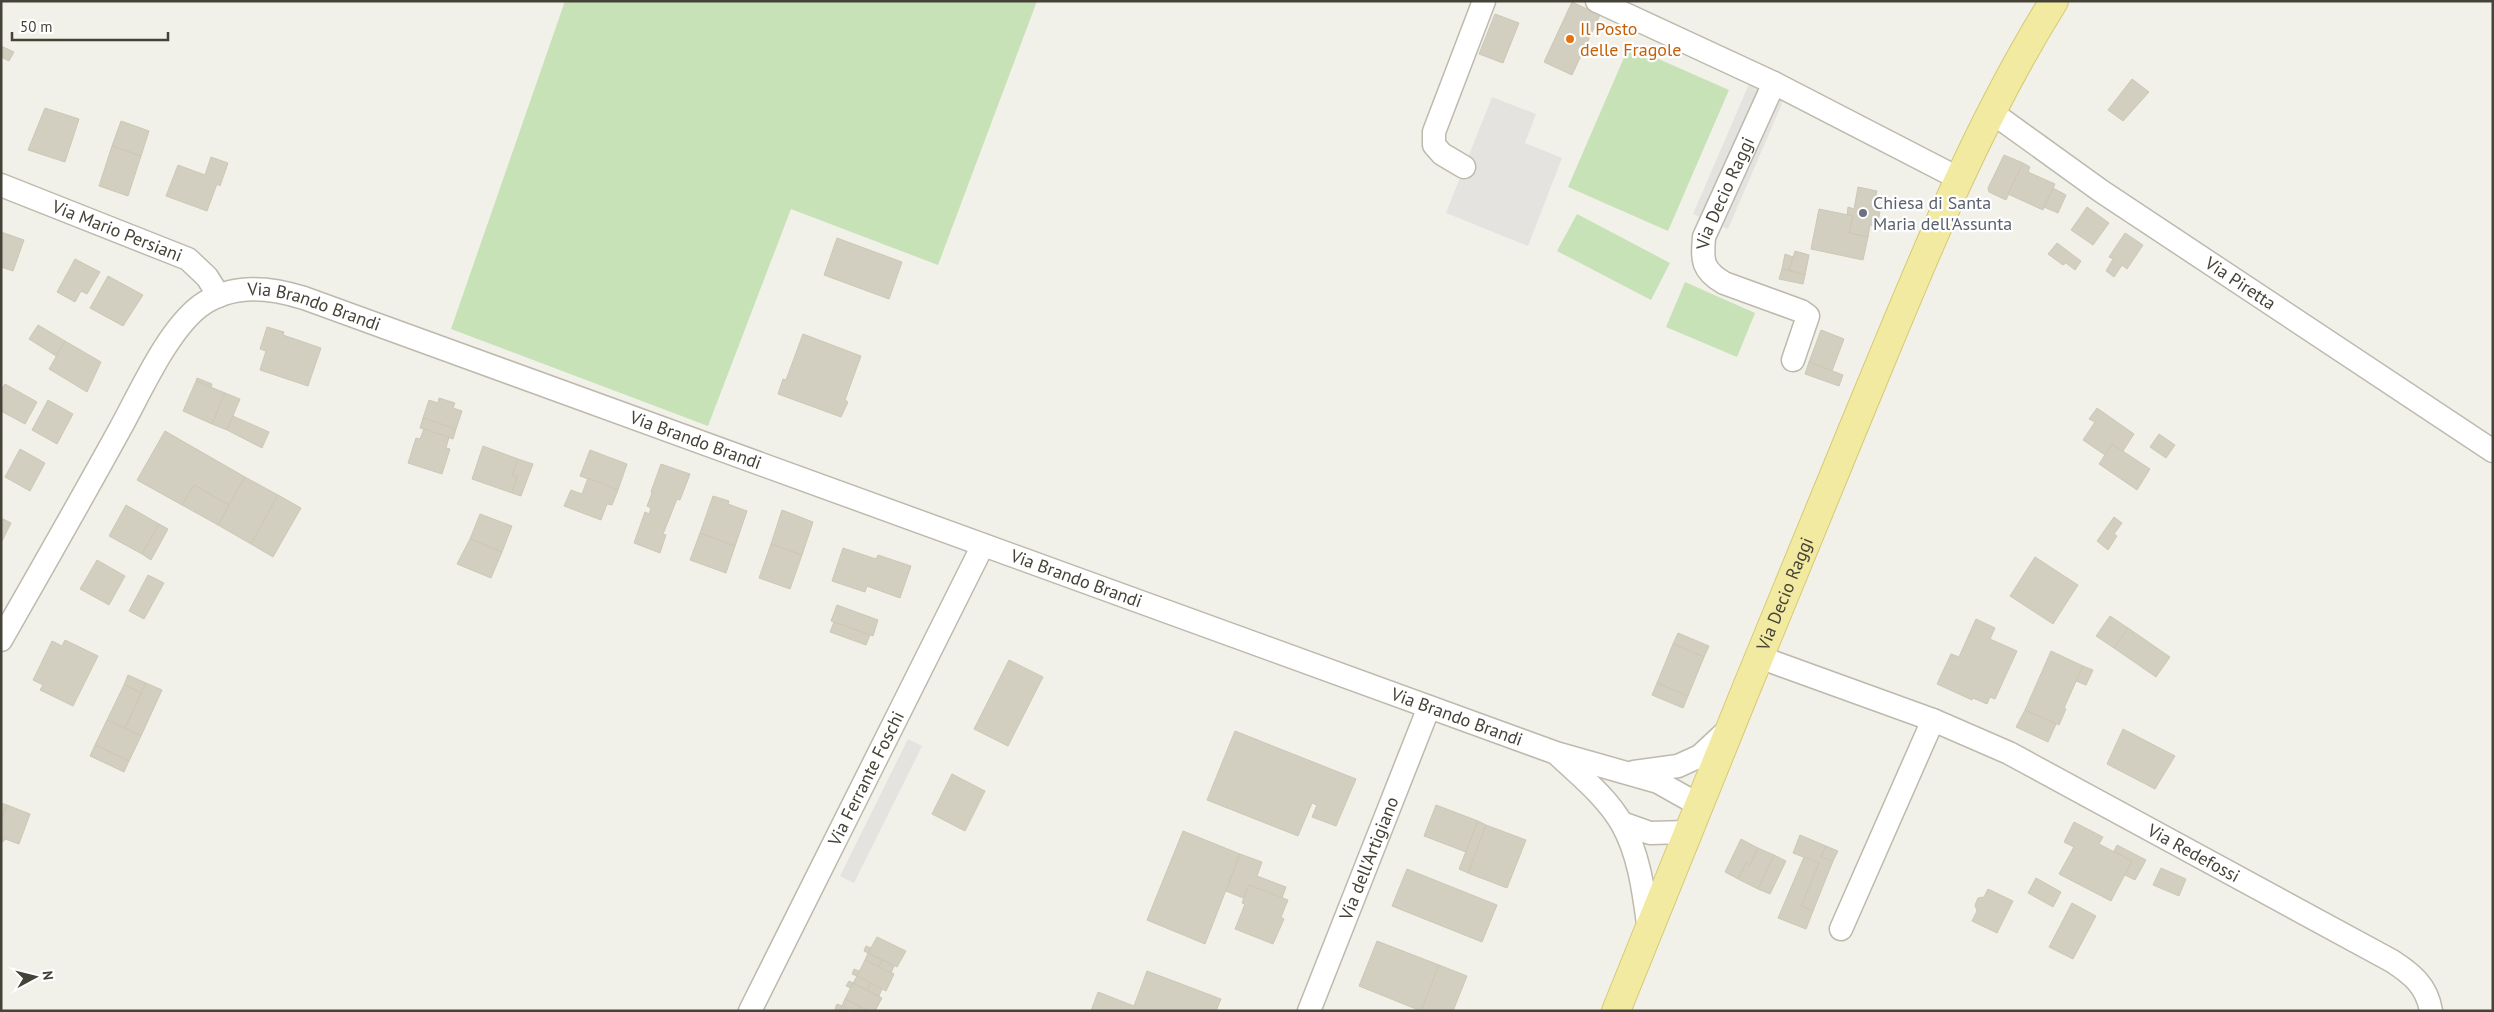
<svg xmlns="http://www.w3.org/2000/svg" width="2494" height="1012" viewBox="0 0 2494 1012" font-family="'PT Sans',sans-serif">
  <rect width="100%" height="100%" fill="#f2f1e9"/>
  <g fill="#c7e2b7">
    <path d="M565,1H1037L938,265L791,209L708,426L451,329Z"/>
    <path d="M1629,46L1729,90L1668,231L1568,187Z"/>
    <path d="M1577,214L1670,263L1651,300L1557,251Z"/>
    <path d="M1685,282L1755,313L1737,357L1666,327Z"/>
  </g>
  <g fill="#e4e3e0">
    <path d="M1749,84L1784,99L1728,229L1693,214Z"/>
    <path d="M1492,97L1536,114L1525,143L1562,158L1528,246L1446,213Z"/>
    <path d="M908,739L922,746L854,883L840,876Z"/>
  </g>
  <g fill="#d3cfc0" stroke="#cdc7b4">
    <path d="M1572,2L1600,15L1572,75L1544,62Z"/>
    <path d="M1495,14L1519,23L1503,63L1479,54Z"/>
    <path d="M1,46L14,52L9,61L1,57Z"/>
    <path d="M2132,79L2149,92L2123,121L2108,110Z"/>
    <path d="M45,108L79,119L65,162L28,150Z"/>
    <path d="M121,121L149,131L141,156L112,146Z"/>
    <path d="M112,146L141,156L128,196L99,186Z"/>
    <path d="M2004,155L2023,163L2006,200L1989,192L1988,188Z"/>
    <path d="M211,157L228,163L220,186L217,184L207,211L166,196L178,165L205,175Z"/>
    <path d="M2023,163L2030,167L2028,172L2055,184L2043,210L2008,194Z"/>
    <path d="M1858,187L1877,191L1873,210L1880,212L1877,226L1870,225L1868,237L1849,233L1853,216L1847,215L1848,207L1854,209Z"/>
    <path d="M2053,188L2066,195L2058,213L2044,207Z"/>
    <path d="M2087,207L2109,223L2093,245L2071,230Z"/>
    <path d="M1819,209L1853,216L1849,233L1868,237L1863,260L1811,249Z"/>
    <path d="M1,232L24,240L13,271L1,267Z"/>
    <path d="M2125,233L2143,245L2127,269L2122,265L2114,277L2106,271L2113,259L2109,257Z"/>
    <path d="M837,238L902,262L889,299L824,275Z"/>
    <path d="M2057,243L2081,261L2075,270L2066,263L2063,265L2048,254Z"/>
    <path d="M1795,251L1809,255L1805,275L1789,270Z"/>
    <path d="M1785,254L1793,257L1789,270L1782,269Z"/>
    <path d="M75,259L100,272L87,294L81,291L75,302L57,292Z"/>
    <path d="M1782,269L1805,275L1803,284L1779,279Z"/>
    <path d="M108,276L143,295L123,326L90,308Z"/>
    <path d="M38,325L65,341L56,356L29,339Z"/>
    <path d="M267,327L284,332L283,335L321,348L308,386L260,370L266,351L260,349Z"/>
    <path d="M1821,330L1844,339L1832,371L1809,362Z"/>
    <path d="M803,334L861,356L845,400L848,402L841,417L778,394L783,379L786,380Z"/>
    <path d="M65,341L101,362L87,392L49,369Z"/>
    <path d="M1809,362L1843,375L1839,386L1805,374Z"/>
    <path d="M197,378L212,384L211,387L196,381Z"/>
    <path d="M196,381L225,393L212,424L183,411Z"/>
    <path d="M5,384L37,402L25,424L1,411V390Z"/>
    <path d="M225,393L240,399L227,430L212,424Z"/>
    <path d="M439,398L455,403L453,408L462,411L456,429L423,418L429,400L438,403Z"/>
    <path d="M48,400L73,414L57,444L32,430Z"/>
    <path d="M2097,408L2134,434L2123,451L2112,444L2105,455L2083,440L2095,422L2089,419Z"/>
    <path d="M233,416L269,432L262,448L227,430Z"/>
    <path d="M423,418L456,429L453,439L420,428Z"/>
    <path d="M424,429L449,437L446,448L450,449L442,474L408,463L416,438L420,439Z"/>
    <path d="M165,431L245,477L229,505L194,485L182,505L137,480Z"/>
    <path d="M2159,434L2175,445L2166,458L2150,447Z"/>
    <path d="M2112,444L2150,469L2137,490L2099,464Z"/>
    <path d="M483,446L518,459L512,475L517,477L512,493L472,479Z"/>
    <path d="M20,449L45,463L30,491L5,477Z"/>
    <path d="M590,450L627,464L618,490L580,476Z"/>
    <path d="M518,459L533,464L521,496L512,493L517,477L512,475Z"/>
    <path d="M661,464L690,474L680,500L677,499L663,534L666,535L660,553L634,543L645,512L649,514L651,508L647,506L652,493L651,492Z"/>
    <path d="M245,477L278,495L251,544L218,525Z"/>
    <path d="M588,478L618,490L612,505L607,504L601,520L564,506L571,490L582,494Z"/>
    <path d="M194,485L229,505L218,525L182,505Z"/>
    <path d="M278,495L301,508L273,557L251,544Z"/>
    <path d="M713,496L729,501L728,504L747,511L735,546L700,533Z"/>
    <path d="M126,505L159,524L142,554L109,536Z"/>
    <path d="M782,510L813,522L802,555L771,544Z"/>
    <path d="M480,514L512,526L502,552L470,539Z"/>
    <path d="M2114,517L2122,523L2114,534L2117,536L2108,550L2097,541Z"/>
    <path d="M1,518L11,523L1,543Z"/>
    <path d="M159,524L168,529L151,560L142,554Z"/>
    <path d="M700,533L735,546L726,573L690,560Z"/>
    <path d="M470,539L502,552L491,578L457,564Z"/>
    <path d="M771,544L802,555L790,589L759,578Z"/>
    <path d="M843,548L876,559L878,555L911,566L900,598L867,586L865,592L832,581Z"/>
    <path d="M2035,557L2078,585L2053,624L2010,596Z"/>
    <path d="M97,560L125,576L109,605L80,589Z"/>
    <path d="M148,575L164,583L144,619L129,611Z"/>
    <path d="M837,605L878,620L873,636L831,621Z"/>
    <path d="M2110,616L2128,628L2114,648L2096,636Z"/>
    <path d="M1976,619L1995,628L1990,639L2017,651L1995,699L1990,697L1987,704L1973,698L1972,700L1937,684L1951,654L1959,657Z"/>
    <path d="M834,622L870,635L866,645L830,632Z"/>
    <path d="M2128,628L2170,657L2156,677L2114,648Z"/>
    <path d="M1678,633L1709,646L1704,657L1673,644Z"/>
    <path d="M65,640L98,656L73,706L40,690L43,685L33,680L52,641L62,646Z"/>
    <path d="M1673,644L1704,657L1688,696L1657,683Z"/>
    <path d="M2051,651L2083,666L2064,708L2066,709L2059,725L2025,710Z"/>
    <path d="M1009,660L1043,677L1008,746L974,729Z"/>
    <path d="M2083,666L2093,670L2086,685L2076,681Z"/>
    <path d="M128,675L146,683L141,693L124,685Z"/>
    <path d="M146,683L162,690L141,736L125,728Z"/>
    <path d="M1657,683L1688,696L1683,708L1652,695Z"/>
    <path d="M124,685L141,693L125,728L107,720Z"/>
    <path d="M2025,710L2056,724L2048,742L2016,727Z"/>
    <path d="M107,720L141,736L129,761L95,745Z"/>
    <path d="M2123,729L2175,756L2155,789L2107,764Z"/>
    <path d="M1235,731L1356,779L1336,826L1312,817L1317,805L1312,803L1298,836L1207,800Z"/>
    <path d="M95,745L129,761L124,772L90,756Z"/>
    <path d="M952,774L985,791L965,831L932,814Z"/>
    <path d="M1,803L7,805L1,820Z"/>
    <path d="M7,805L30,814L19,844L5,839L3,842L1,841V820Z"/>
    <path d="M1436,805L1478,821L1466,852L1424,836Z"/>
    <path d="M1478,821L1486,825L1468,873L1459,869Z"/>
    <path d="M2074,822L2103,837L2099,844L2132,861L2111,901L2059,874L2074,847L2064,842Z"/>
    <path d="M1486,825L1526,840L1507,888L1468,873Z"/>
    <path d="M1183,831L1240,854L1205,944L1147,920Z"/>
    <path d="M1800,835L1826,846L1821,857L1833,861L1813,911L1801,906L1819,863L1793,853Z"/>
    <path d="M1741,839L1758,848L1750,865L1746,863L1738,879L1725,872Z"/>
    <path d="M2117,845L2146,860L2135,880L2125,875L2132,861L2114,851Z"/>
    <path d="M1826,846L1838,851L1833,861L1821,857Z"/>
    <path d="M1758,848L1774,855L1758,889L1738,879L1746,863L1750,865Z"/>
    <path d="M1240,854L1262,862L1257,876L1286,887L1282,898L1249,885L1243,898L1226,891Z"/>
    <path d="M1774,855L1786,861L1770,894L1758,889Z"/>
    <path d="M1804,857L1819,863L1801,906L1813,911L1806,929L1778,918Z"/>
    <path d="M2161,868L2186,879L2179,896L2153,885Z"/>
    <path d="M1407,869L1497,905L1482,942L1392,906Z"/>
    <path d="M2036,878L2061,892L2053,907L2028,893Z"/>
    <path d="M1249,885L1288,900L1281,917L1284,919L1273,944L1235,929L1245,904L1242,903Z"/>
    <path d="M1988,889L2013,901L1997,933L1972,921L1977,911L1975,905L1978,898L1984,897Z"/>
    <path d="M2072,903L2096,916L2073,959L2049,947Z"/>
    <path d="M877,937L906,951L897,967L868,953Z"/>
    <path d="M1377,941L1439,965L1421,1011L1359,986Z"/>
    <path d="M866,946L871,948L868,953L864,951Z"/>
    <path d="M868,953L882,960L879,967L865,960Z"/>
    <path d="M865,960L894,974L886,991L857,976Z"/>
    <path d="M882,960L894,966L891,973L879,967Z"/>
    <path d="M1439,965L1467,976L1453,1011H1421Z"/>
    <path d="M854,969L859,971L857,976L852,974Z"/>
    <path d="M1147,971L1221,999L1216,1011H1091L1098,992L1134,1006Z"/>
    <path d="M857,976L871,983L867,990L853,983Z"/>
    <path d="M849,981L853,983L851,988L846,986Z"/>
    <path d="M853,983L882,998L875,1011H868L845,999Z"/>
    <path d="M871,983L882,989L879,996L867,990Z"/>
    <path d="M845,999L859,1006L857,1011L842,1006Z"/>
    <path d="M837,1004L842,1006L839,1011L835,1009Z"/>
    <path d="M842,1006L851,1011H839Z"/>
    <path d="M859,1006L868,1011H857Z"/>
  </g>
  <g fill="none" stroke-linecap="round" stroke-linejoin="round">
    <g stroke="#bdbaad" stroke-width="25">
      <g id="minor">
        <path d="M1597,1L1774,83"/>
        <path id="s1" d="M1990,111L2101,191L2493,451"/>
        <path d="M1464,167L1442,154L1434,145V132L1484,1"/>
        <path id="s2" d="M1,185L188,259L207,277L219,296"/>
        <path id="s3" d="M1793,360L1808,316L1801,311L1724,283C1702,270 1702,261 1704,237L1774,83L1958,178"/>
        <path id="s4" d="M1,640C41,570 81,500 120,429C140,393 167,331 200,306C232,283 269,287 304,298L1556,753L1658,782L1699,805"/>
        <path id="s5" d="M1759,657L1933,720L2009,753L2392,961C2412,974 2427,986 2431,1011"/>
        <path d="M1557,754C1579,775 1607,797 1622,824C1640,856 1644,895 1649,931"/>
        <path d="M1634,772L1678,766L1700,756L1729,729"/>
        <path d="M1622,823L1650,833L1688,832"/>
        <path d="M1841,929L1933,720"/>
        <path id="s6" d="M750,1011L983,545"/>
        <path id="s7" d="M1309,1011L1429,707"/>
      </g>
    </g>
    <g stroke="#d6ca73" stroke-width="30">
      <g id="major">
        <path id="s8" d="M1616,1011C1694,817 1772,624 1852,431C1913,285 1969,137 2054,1"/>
      </g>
    </g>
    <use href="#minor" stroke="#fff" stroke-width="22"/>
    <use href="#major" stroke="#f3eaa2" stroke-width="28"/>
  </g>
  <circle fill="#e8710a" stroke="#fff" stroke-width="2" cx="1570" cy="39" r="5"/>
  <circle fill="#6b7280" stroke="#fff" stroke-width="2" cx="1863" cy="213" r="5"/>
  <g text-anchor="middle" stroke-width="4.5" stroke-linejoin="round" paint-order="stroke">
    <g font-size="18" fill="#c56008" stroke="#fff" text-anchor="start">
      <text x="1580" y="35">Il Posto<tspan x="1580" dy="21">delle Fragole</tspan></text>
    </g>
    <g font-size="18" fill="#454338" stroke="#fff">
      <text dy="6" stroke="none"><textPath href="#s3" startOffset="240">Via Decio Raggi</textPath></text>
      <text dy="6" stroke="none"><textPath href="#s2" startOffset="125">Via Mario Persiani</textPath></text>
      <text dy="6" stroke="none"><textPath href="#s1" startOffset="304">Via Piretta</textPath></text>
      <text dy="6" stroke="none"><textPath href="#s4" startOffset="510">Via Brando Brandi</textPath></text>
      <text dy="6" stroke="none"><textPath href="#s4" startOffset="915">Via Brando Brandi</textPath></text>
      <text dy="6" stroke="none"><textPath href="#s4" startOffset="1320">Via Brando Brandi</textPath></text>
      <text dy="6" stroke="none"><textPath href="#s8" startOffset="450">Via Decio Raggi</textPath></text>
      <text dy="6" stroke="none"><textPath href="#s4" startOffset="1725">Via Brando Brandi</textPath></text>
      <text dy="6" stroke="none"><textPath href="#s6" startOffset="260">Via Ferrante Foschi</textPath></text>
      <text dy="6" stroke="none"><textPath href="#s5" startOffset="478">Via Redefossi</textPath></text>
      <text dy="6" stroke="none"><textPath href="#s7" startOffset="164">Via dell'Artigiano</textPath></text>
    </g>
    <g font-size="18" fill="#5b616d" stroke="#fff" text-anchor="start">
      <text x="1873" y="209">Chiesa di Santa<tspan x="1873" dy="21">Maria dell'Assunta</tspan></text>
    </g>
  </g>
  <rect width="2494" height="1012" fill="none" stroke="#454338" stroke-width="5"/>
  <g transform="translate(35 977) rotate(83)" stroke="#ffffff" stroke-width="4" paint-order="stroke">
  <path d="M0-4L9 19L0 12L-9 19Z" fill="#454338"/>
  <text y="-8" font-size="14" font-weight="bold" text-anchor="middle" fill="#454338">N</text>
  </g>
  <path d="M12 32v8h156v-8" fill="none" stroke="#454338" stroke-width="2.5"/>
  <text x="20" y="32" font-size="15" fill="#454338" stroke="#ffffff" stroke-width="4" paint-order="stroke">50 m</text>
</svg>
